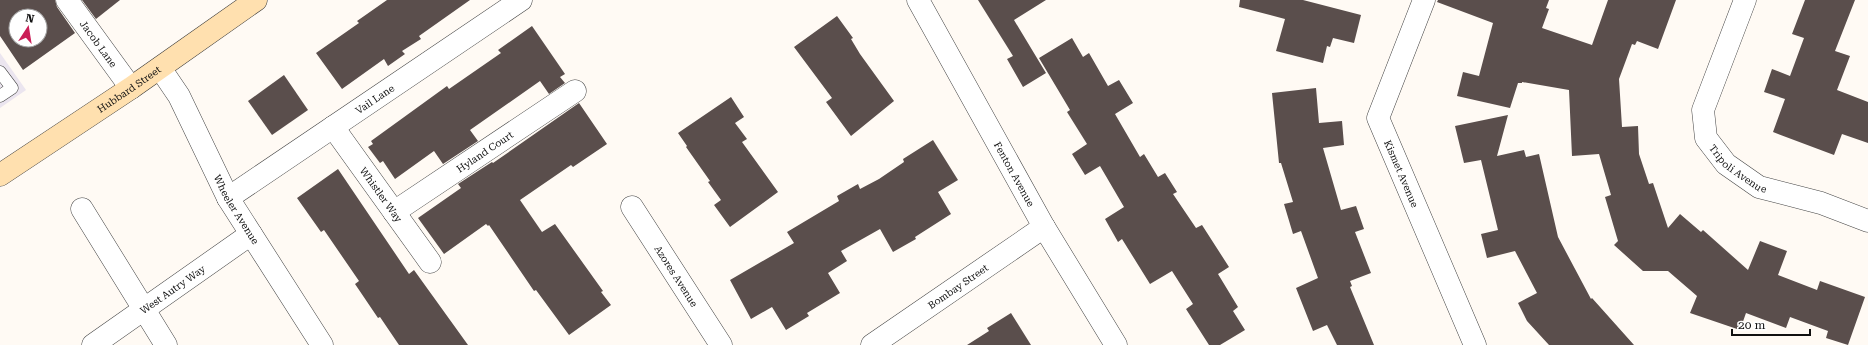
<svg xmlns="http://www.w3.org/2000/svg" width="1868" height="345" viewBox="0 0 1868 345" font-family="'Roboto Serif',serif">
  <rect width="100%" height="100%" fill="#fffaf4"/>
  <path fill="#ebe5ef" d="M0,53L26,90L0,108Z"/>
  <g fill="#5a4e4c" fill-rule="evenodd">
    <path d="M0,0H55L57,7L75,33L23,70L0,36ZM16,16H40V40H16Z"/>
    <path d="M82,0H120L96,19Z"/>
    <path d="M387,0H470L419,36L421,39L402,51L405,54L388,66L384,59L342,89L316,53L359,23L357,21Z"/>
    <path d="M978,0H1046L1014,20L1046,73L1023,87L1007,59L1013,56Z"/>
    <path d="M1240,0H1303L1361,15L1354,43L1333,38L1330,47L1327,46L1323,63L1276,51L1285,19L1239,7Z"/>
    <path d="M1438,0H1549L1546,8L1549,9L1542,28L1592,45L1608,0H1676L1658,49L1637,41L1635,45L1632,44L1619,79L1622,127L1638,126L1639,154L1649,184L1653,183L1668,228L1680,214L1701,232L1703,230L1748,270L1760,241L1787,251L1778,275L1817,290L1820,281L1865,297L1848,345L1826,338L1828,331L1790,317L1786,328L1746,313L1740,330L1690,313L1697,296L1668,271H1643L1614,245L1618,241L1605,197L1611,195L1599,154L1572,156L1569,90L1522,82V83H1518L1510,108L1457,96L1463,72L1479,76L1493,23L1437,2Z"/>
    <path d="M1805,0H1855L1835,51L1850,56L1837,90L1868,102V143L1842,134L1834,155L1773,132L1785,99L1764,92L1772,69L1790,76L1804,38L1792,34Z"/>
    <path d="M837,16L853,38L851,39L860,54L894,101L851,136L826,102L832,98L794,47Z"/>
    <path d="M532,26L565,74L560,77L565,83L549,94L540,81L470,130L478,141L443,164L434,151L395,179L383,161L380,163L368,147L373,144L371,141L447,86L449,89L501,53L498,50Z"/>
    <path d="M1072,38L1083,57L1089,53L1108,86L1119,80L1133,103L1115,114L1140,157L1144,154L1158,177L1165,173L1177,192L1173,194L1196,228L1202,225L1229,267L1218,274L1238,307L1233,311L1245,330L1220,345H1209L1186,309L1193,304L1172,271L1150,284L1122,239L1118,242L1105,219L1124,207L1100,166L1085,175L1072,154L1087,144L1067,112L1070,110L1039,58Z"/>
    <path d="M284,75L308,110L272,135L248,101Z"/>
    <path d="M1316,88L1319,123L1342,121L1344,145L1323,148L1341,210L1356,206L1364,229L1355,232L1371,273L1350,281L1352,286L1350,287L1374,345H1337L1327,325L1313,331L1296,288L1318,278L1301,231L1293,234L1284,204L1293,202L1281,163H1279L1272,93Z"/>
    <path d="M731,97L744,117L735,123L747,139L742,142L778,192L730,227L714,205L721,200L708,182L710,181L686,147L687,146L678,133Z"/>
    <path d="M579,103L607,144L573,167L571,165L520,200L542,232L555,224L603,291L601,292L611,305L569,335L536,290L534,291L489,225L488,226L486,224L444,254L418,218L461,188L458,184L492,162L493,163Z"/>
    <path d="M1508,115L1497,156L1524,150L1526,157L1539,154L1558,237L1591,299L1592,298L1634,345H1549L1527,321L1518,303L1537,293L1515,251L1487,258L1481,234L1498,230L1481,160L1464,163L1455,126Z"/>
    <path d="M933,140L958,180L938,192L951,214L915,237L916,239L893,252L880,229L841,251L847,261L828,273L840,293L807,313L809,316L786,330L772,307L751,319L730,280L794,243L787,232L839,201L837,196L858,184L860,189L879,179L904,162L903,159Z"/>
    <path d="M338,169L409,274L414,270L468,345H399L380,317L378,318L355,284L359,281L324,230L321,232L297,198Z"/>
    <path d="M1011,313L1031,345H967L989,331L987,328Z"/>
  </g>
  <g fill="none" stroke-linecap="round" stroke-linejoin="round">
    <g stroke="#444" stroke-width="13">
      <path id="lane" d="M0,72L12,88L0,96"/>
    </g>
    <g stroke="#444" stroke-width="23">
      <g id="street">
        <path id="s1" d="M67,0L131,88"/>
        <path id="s2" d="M918,0L1044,227L1116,345"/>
        <path id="s3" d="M1424,0L1378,118L1475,345"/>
        <path id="s4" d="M1745,0L1703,110L1706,138L1726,164L1759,187L1821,203L1868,221"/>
        <path id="s5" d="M160,68L179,96L228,198L322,345"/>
        <path id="s6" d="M333,127L430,262"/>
        <path id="s7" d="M228,198L521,0"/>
        <path id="s8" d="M632,207L721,345"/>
        <path d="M82,209L166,345"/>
        <path id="s9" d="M394,212L575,91"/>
        <path id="s10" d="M93,345L251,234"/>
        <path id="s11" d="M872,345L1044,227"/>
      </g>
    </g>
    <g stroke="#333" stroke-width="23">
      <g id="secondary">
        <path id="s12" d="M0,175L131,88L256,0"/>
      </g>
    </g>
    <use href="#lane" stroke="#fff" stroke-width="12"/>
    <use href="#street" stroke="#fff" stroke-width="22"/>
    <use href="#secondary" stroke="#ffe0af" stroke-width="22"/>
  </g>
  <g text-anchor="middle" stroke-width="4" stroke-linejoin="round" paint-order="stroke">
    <g font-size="10" fill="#111" stroke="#fff">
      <text dy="4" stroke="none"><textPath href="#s1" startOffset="54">Jacob Lane</textPath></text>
      <text dy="4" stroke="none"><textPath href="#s12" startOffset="155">Hubbard Street</textPath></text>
      <text dy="4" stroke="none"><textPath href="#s7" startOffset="177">Vail Lane</textPath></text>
      <text dy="4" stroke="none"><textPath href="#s9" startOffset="109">Hyland Court</textPath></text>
      <text dy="4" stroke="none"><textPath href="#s4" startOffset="191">Tripoli Avenue</textPath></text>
      <text dy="4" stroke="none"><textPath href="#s3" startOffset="187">Kismet Avenue</textPath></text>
      <text dy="4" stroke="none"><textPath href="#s2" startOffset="199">Fenton Avenue</textPath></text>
      <text dy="4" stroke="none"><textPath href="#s6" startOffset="83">Whistler Way</textPath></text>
      <text dy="4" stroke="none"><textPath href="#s5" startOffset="161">Wheeler Avenue</textPath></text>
      <text dy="4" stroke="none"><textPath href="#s8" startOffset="82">Azores Avenue</textPath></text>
      <text dy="4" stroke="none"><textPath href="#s11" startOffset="104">Bombay Street</textPath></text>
      <text dy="4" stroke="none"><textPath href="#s10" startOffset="97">West Autry Way</textPath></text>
    </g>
  </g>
  <g transform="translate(28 28) rotate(12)"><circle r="19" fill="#ffffff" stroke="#a0a0a0"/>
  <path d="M0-3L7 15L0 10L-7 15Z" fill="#cb1e57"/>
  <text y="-6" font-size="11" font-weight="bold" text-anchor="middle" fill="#111111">N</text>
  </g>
  <path d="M1732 329v6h78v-6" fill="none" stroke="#111111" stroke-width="2"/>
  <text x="1738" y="329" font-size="12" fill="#111111" stroke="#ffffff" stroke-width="3" paint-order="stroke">20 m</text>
</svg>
